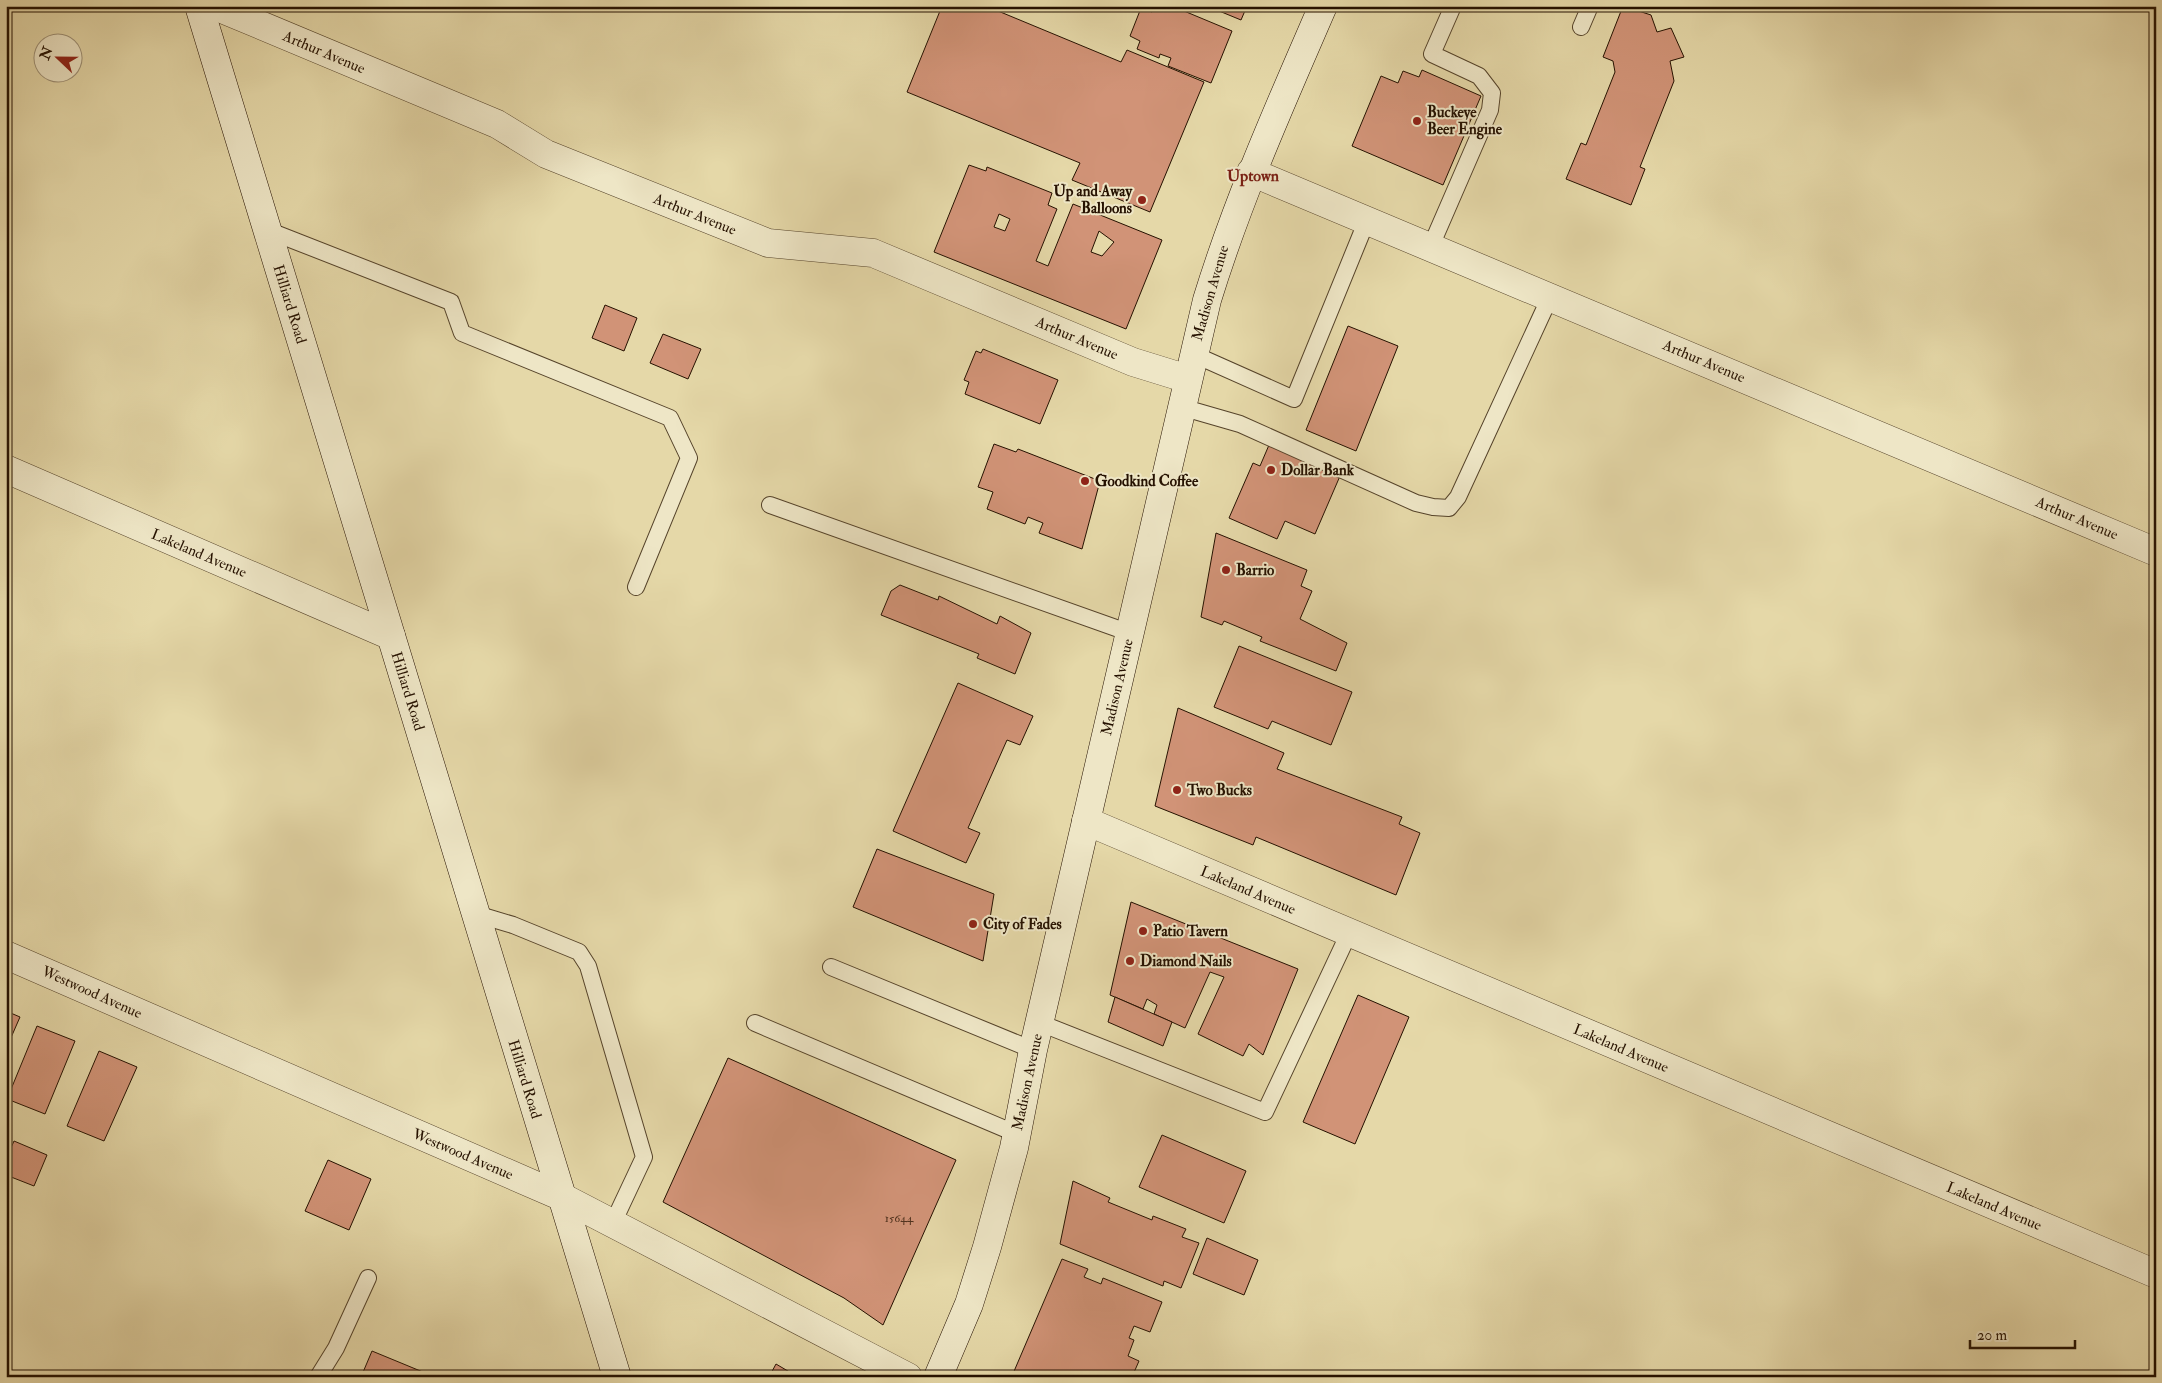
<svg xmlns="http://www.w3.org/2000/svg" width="2162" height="1383" viewBox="0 0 2162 1383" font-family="'IM FELL Double Pica',serif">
  <rect width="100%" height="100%" fill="#e5d8a8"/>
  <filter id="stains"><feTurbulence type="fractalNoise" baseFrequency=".004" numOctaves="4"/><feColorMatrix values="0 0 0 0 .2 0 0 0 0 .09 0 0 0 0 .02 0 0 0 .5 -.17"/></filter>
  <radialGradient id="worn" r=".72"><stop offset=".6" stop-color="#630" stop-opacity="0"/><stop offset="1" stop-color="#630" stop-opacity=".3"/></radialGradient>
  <g fill="#d19377" stroke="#251100" fill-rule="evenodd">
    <path d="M942,6H986L1121,62L1127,50L1204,82L1150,212L1072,180L1080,163L907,92Z"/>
    <path d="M1154,6H1172L1232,31L1211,83L1168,66L1171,58L1160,54L1159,58L1137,49L1140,41L1130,36L1141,8L1152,12Z"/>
    <path d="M1207,6H1247L1241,20Z"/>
    <path d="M1623,6L1651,15L1657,32L1671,28L1684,57L1670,61L1674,81L1640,167L1645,169L1631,205L1566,179L1581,143L1586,145L1615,72L1613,61L1603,57Z"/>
    <path d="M1422,70L1481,96L1443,185L1352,146L1381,76L1398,83L1403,71L1419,77Z"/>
    <path d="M969,165L986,171L987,167L1052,193L1048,205L1057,209L1036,261L1048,266L1073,204L1162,240L1126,329L934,252ZM999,214L1010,219L1005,231L994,227ZM1099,231L1114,242L1102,256L1091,252Z"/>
    <path d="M605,305L637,318L624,351L592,338Z"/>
    <path d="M1348,326L1398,346L1356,451L1306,430Z"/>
    <path d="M663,334L701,349L688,379L650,363Z"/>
    <path d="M983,349L1058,380L1040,424L965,394L969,382L964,380L976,351L981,353Z"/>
    <path d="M994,444L1016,452L1018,449L1100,481L1082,549L1039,533L1043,523L1028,517L1025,524L987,509L993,492L978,487Z"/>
    <path d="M1269,445L1340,476L1315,534L1285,521L1277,539L1229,518L1253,463L1260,466Z"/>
    <path d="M1216,533L1307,570L1301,586L1312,591L1300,619L1347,643L1336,671L1260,641L1262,637L1224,621L1222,625L1201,617Z"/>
    <path d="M900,585L938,600L939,596L997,624L1000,616L1031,633L1015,674L977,658L979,654L881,615L891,591Z"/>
    <path d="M1239,646L1352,692L1331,745L1272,721L1268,729L1214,707Z"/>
    <path d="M958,683L1033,716L1020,745L1007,740L968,828L980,833L966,863L893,831Z"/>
    <path d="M1178,708L1284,753L1277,769L1402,817L1399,824L1420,833L1396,895L1256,837L1253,845L1155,806Z"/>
    <path d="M877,849L994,894L983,961L853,907Z"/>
    <path d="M1131,902L1298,969L1263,1055L1249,1044L1243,1056L1198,1034L1224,977L1210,972L1185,1028L1154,1014L1157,1005L1147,999L1143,1009L1110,995Z"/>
    <path d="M1358,995L1409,1017L1355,1144L1303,1122Z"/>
    <path d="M1115,997L1172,1022L1163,1046L1108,1022Z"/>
    <path d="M6,1011L20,1017L6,1049Z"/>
    <path d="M37,1026L75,1041L45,1114L7,1099Z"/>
    <path d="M99,1051L137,1067L104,1141L67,1126Z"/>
    <path d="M728,1058L956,1160L883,1325L844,1298L663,1202Z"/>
    <path d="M1162,1135L1246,1171L1224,1223L1139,1187Z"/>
    <path d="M14,1141L47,1155L34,1186L6,1175V1159Z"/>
    <path d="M328,1160L371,1179L349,1230L305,1211Z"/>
    <path d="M1073,1181L1110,1198L1108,1202L1152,1220L1153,1216L1186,1229L1182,1237L1199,1243L1181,1288L1164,1281L1163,1286L1060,1244Z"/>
    <path d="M1207,1238L1258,1260L1244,1295L1193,1274Z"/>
    <path d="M1062,1259L1088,1269L1084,1277L1101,1284L1103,1278L1162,1302L1150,1332L1134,1326L1129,1338L1134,1340L1128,1356L1139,1361L1132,1377L1012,1376Z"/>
    <path d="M372,1351L435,1377H361Z"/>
    <path d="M776,1364L798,1377H769Z"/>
  </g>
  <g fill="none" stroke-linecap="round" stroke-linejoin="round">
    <g stroke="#55432a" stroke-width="18">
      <g id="lane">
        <path d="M1581,27L1590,6"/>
        <path d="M267,230L451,302L462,333L670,418L689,458L636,587"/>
        <path d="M1431,246L1490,110L1492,93L1479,76L1432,54L1453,6"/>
        <path d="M1193,354L1294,399L1367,220"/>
        <path d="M1181,407L1240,424L1416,503L1433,507L1449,508L1458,497L1550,297"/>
        <path d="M770,505L1130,633"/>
        <path d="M476,914L513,925L579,952L588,966L644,1157L613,1223"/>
        <path d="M831,967L1033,1050"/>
        <path d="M755,1023L1017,1134"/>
        <path d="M1040,1023L1265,1112L1349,933"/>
        <path d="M318,1377L336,1348L368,1278"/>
      </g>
    </g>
    <g stroke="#55432a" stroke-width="29">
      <g id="street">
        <path d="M215,6L497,124L546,154L768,243L873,253L1133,362L1188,379"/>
        <path d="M1251,172L2156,552"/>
        <path d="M6,469L391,636"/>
        <path d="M1086,821L2156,1274"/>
        <path d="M6,955L560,1196L908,1377"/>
      </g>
    </g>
    <g stroke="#251100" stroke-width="29">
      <g id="secondary">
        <path d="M199,6L617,1377"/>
        <path d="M938,1377L969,1304L987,1247L1014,1148L1033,1050L1207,300C1238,199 1281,103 1323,6"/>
      </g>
    </g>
    <use href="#lane" stroke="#eee6c6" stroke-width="16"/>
    <use href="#street" stroke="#eee6c6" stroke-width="28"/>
    <use href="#secondary" stroke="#eee6c6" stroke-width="28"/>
  </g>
  <g fill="#8f2418" stroke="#eee6c6" stroke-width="2">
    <circle cx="1417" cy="121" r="5"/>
    <circle cx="1142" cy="200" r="5"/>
    <circle cx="1271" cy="470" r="5"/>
    <circle cx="1085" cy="481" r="5"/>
    <circle cx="1226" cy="570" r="5"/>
    <circle cx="1177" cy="790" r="5"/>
    <circle cx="973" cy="924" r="5"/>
    <circle cx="1143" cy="931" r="5"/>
    <circle cx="1130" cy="961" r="5"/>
  </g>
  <g text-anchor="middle" stroke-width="4" stroke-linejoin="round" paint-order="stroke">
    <g font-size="12" fill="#50321e">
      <text x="899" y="1222">15644</text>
    </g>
    <g font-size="15" fill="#251100" stroke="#eee6c6">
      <text transform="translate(324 52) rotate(23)" y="5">Arthur Avenue</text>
      <text transform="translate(695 214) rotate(22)" y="5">Arthur Avenue</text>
      <text transform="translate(1210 293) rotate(-74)" y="5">Madison Avenue</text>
      <text transform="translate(290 304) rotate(73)" y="5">Hilliard Road</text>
      <text transform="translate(1077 338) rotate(23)" y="5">Arthur Avenue</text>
      <text transform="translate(1704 361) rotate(23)" y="5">Arthur Avenue</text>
      <text transform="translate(2077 518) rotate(23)" y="5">Arthur Avenue</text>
      <text transform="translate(199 553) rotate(23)" y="5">Lakeland Avenue</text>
      <text transform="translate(1117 687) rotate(-77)" y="5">Madison Avenue</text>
      <text transform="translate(408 691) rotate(73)" y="5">Hilliard Road</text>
      <text transform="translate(1248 890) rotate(23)" y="5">Lakeland Avenue</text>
      <text transform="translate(92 992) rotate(24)" y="5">Westwood Avenue</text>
      <text transform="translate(1621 1048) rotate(23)" y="5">Lakeland Avenue</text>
      <text transform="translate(525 1079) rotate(73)" y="5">Hilliard Road</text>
      <text transform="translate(1027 1082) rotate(-78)" y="5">Madison Avenue</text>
      <text transform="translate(463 1154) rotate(23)" y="5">Westwood Avenue</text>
      <text transform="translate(1994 1206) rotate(23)" y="5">Lakeland Avenue</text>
    </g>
    <g font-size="15" font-weight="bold" fill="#251100" stroke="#eee6c6" text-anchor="start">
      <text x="1427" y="117">Buckeye<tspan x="1427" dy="17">Beer Engine</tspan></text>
      <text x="1132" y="196" text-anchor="end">Up and Away<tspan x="1132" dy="17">Balloons</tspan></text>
      <text x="1281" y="475">Dollar Bank</text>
      <text x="1095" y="486">Goodkind Coffee</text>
      <text x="1236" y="575">Barrio</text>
      <text x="1187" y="795">Two Bucks</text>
      <text x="983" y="929">City of Fades</text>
      <text x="1153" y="936">Patio Tavern</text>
      <text x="1140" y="966">Diamond Nails</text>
    </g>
    <g font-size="16" font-weight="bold" fill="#7a1f14" stroke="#eee6c6">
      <text x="1253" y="181">Uptown</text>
    </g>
  </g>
  <rect width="2162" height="1383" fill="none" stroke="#e5d8a8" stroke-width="25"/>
  <rect x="8" y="8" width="2147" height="1368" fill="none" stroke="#251100" stroke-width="2.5"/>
  <rect x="12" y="12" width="2137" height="1358" fill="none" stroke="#251100"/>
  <g transform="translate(58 58) rotate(292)"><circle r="24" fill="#eee6c6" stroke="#9e9177"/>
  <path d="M0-4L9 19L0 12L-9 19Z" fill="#8f2418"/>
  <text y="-8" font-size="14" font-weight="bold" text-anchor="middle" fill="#251100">N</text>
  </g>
  <path d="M1970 1340v8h105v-8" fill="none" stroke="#251100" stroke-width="2.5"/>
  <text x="1977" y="1340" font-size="15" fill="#251100" stroke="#eee6c6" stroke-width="4" paint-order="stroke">20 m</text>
  <rect width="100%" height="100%" filter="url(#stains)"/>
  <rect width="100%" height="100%" fill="url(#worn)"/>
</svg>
